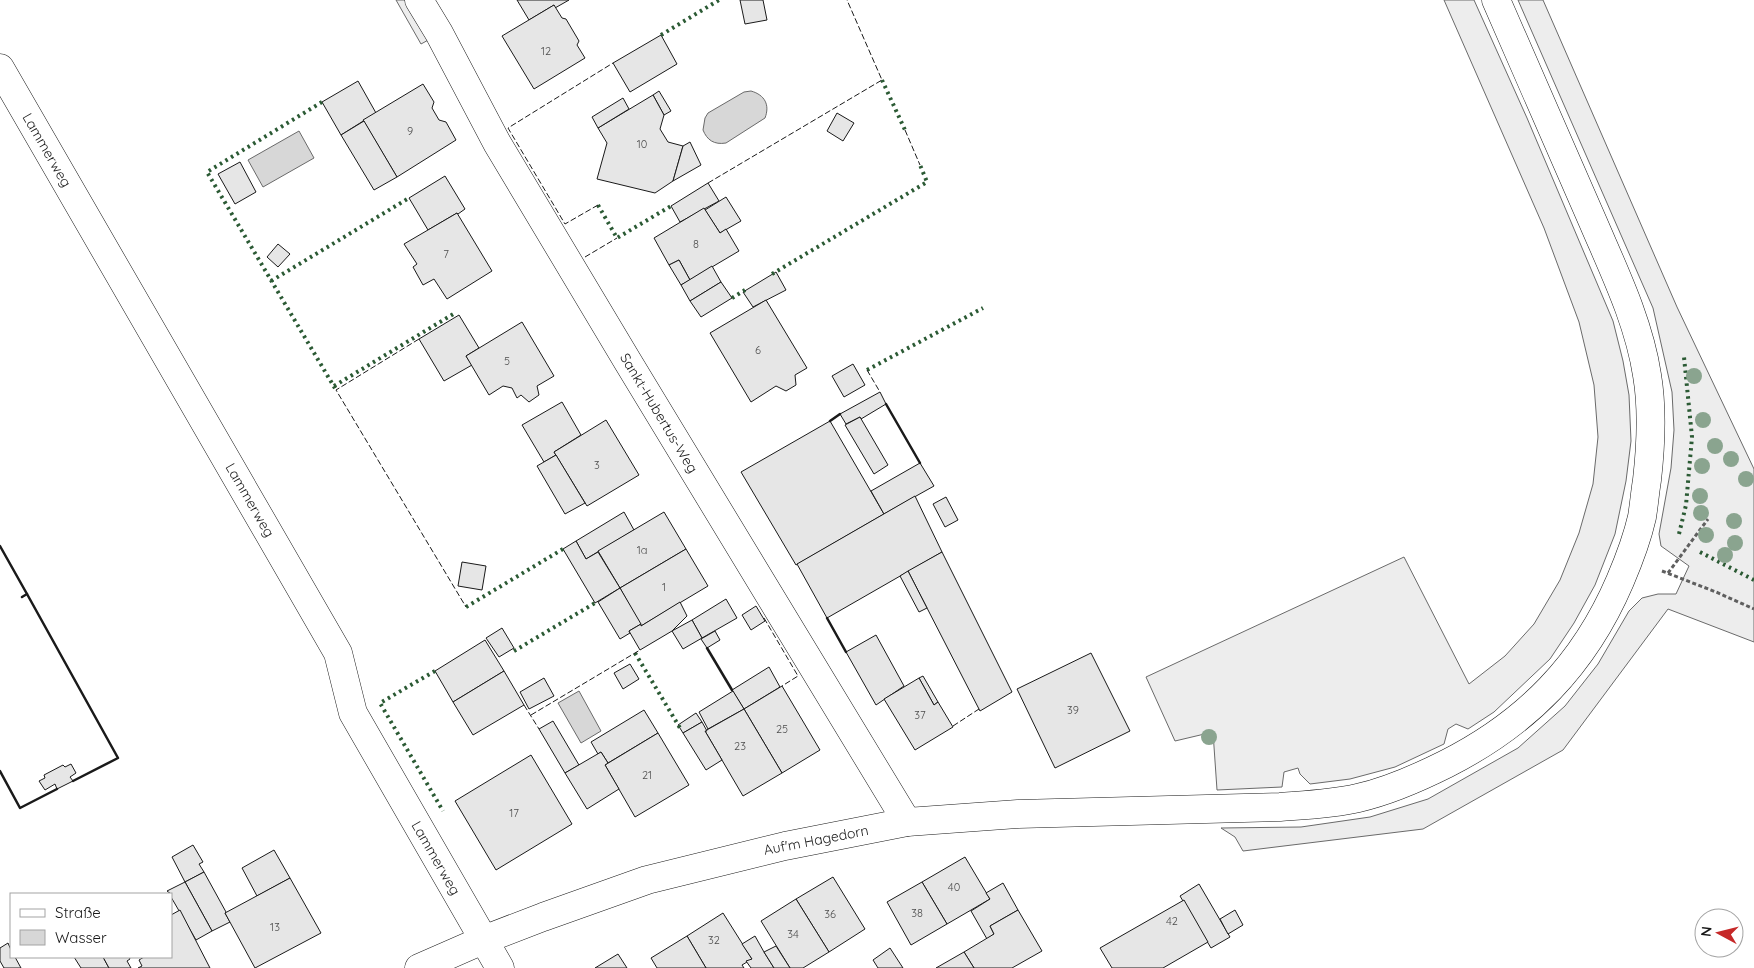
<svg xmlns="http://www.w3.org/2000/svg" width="1754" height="968" viewBox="0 0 1754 968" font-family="Quicksand,sans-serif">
  <rect width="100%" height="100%" fill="#fff"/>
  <g fill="#ededed" stroke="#6a6a6a">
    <path d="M396,0H409L432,38L421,44Z"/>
    <path d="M1444,0H1474L1527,118L1613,321L1623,361L1629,395L1631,441L1626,481L1615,534L1595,585L1574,623L1550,659L1494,712L1468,729L1456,724L1448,729L1444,744L1395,767L1350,779L1310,784L1300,774L1298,768L1284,772L1282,787L1217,790L1213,732L1175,741L1146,677L1404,557L1469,684L1505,656L1534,624L1560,580L1579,533L1593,484L1598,437L1594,385L1579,322L1544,228Z"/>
    <path d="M1518,0H1543L1677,307L1754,469V642L1668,609L1563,750L1423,829L1243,851L1235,837L1221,828L1301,827L1370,817L1428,799L1518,748L1565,706L1598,664L1629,611L1642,598L1658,594H1676L1689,566L1661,546L1659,534L1671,468L1674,430L1672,392L1653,308Z"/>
  </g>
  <g fill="#d7d7d7" stroke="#6a6a6a">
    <path d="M751,91C765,95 770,105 765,118L726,143C714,145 707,140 703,130L705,118L708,113L744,92Z"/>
    <path d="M299,131L314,158L263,187L248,160Z"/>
    <path d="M579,691L601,731L581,743L558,703Z"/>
  </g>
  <g fill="#e6e6e6" stroke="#1a1a1a">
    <path d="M517,0H569L555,8L554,5L529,20Z"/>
    <path d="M740,0H763L767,20L745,24Z"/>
    <path d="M554,5L562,18L566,19L579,41L577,45L585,58L534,89L502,36Z"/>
    <path d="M661,35L677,64L630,92L613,63Z"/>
    <path d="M358,81L376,113L341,135L322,102Z"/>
    <path d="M423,84L434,102L432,108L439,120L446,122L456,140L397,177L363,120Z"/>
    <path d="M659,91L671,111L664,115L653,95Z"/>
    <path d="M653,95L664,115L660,129L668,142L683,146L673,181L655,193L597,179L607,143L598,128Z"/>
    <path d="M623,98L629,109L598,128L592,117Z"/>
    <path d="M837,113L854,123L843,141L827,131Z"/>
    <path d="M364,121L397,177L374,190L341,135Z"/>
    <path d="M690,142L701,165L673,181L683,146Z"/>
    <path d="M240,162L256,192L235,204L218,174Z"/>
    <path d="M445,176L465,209L458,214L457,213L428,230L409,198Z"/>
    <path d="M708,183L719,201L680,222L671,206Z"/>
    <path d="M726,197L741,221L720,233L705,210Z"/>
    <path d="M704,208L720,233L726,229L739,251L690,280L679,260L669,265L654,238Z"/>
    <path d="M457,213L492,271L447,299L434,279L423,285L413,267L417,264L404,244Z"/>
    <path d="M278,244L290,254L278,267L267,257Z"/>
    <path d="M679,260L690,280L681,285L669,265Z"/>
    <path d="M712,266L721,282L690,301L681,285Z"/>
    <path d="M776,272L786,290L753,307L743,292Z"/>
    <path d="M721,282L732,298L701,317L690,301Z"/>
    <path d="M766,300L807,368L795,375L796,385L786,391L776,386L751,402L710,333Z"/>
    <path d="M459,315L479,348L466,356L472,365L444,381L419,339Z"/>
    <path d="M522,322L554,376L537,386L539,395L529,402L521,395L517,398L512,388L503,386L489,395L466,356Z"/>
    <path d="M853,364L865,385L844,397L832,376Z"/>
    <path d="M880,392L886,404L861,419L860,417L846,424L840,414Z"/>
    <path d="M562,402L581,435L554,452L556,455L544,462L522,425Z"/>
    <path d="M860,417L888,465L874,474L845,425Z"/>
    <path d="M606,420L639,475L587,506L554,452Z"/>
    <path d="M830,421L884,514L796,565L741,472Z"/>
    <path d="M556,455L585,503L565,514L537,466Z"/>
    <path d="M920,463L934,486L884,514L871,491Z"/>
    <path d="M915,496L942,552L827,618L797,564Z"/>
    <path d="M946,497L958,520L945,527L933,504Z"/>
    <path d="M624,512L634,530L586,559L576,541Z"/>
    <path d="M664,512L686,549L620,588L598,551Z"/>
    <path d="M576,541L586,559L598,552L620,588L595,603L563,549Z"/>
    <path d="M686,549L708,586L641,626L620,588Z"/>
    <path d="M942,552L1012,692L980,711L908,571Z"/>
    <path d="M462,562L486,566L482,590L458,586Z"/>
    <path d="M908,571L927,608L919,612L900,576Z"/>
    <path d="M620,588L641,624L629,631L630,633L620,639L598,602Z"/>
    <path d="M726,599L737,618L702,638L692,620Z"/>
    <path d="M680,602L687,616L672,631L640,650L629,631L641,624V626Z"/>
    <path d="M756,606L765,621L751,630L742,615Z"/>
    <path d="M692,620L702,638L683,649L672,631Z"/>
    <path d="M502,628L514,648L499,657L486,638Z"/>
    <path d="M715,631L720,640L707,648L701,639Z"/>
    <path d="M876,635L904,686L876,705L846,652Z"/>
    <path d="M485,640L504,671L453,702L435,671Z"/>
    <path d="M1091,653L1130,731L1055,768L1017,689Z"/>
    <path d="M630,664L639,679L623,689L614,673Z"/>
    <path d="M769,667L780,687L744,709L732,690Z"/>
    <path d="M504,671L524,705L473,735L453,702Z"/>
    <path d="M923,676L938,702L934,705L919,678Z"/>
    <path d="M544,678L554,696L529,709L520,692Z"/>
    <path d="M919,678L934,705L938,702L953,727L915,750L884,699Z"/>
    <path d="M782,686L820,750L782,773L744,709Z"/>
    <path d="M733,691L744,709L708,729L699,712Z"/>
    <path d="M744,709L782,773L743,796L705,731Z"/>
    <path d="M644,710L658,733L608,763L601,752L598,754L591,742Z"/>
    <path d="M696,713L702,722L683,733L678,725Z"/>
    <path d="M553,721L579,765L565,773L539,729Z"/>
    <path d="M702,722L707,731H705L722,760L706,770L683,733Z"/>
    <path d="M658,733L689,785L635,817L605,765Z"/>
    <path d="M601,752L608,763L605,765L619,789L587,809L565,773Z"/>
    <path d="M531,755L572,824L496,870L455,801Z"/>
    <path d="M71,764L76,773L70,777L73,781L57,789L55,784L45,790L39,781L45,778L44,775L63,765L65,767Z"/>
    <path d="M193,845L203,862L199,864L204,872L185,882L172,857Z"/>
    <path d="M274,850L290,878L257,896L242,868Z"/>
    <path d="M965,857L990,899L947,924L922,882Z"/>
    <path d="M204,872L226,912L225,913L230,922L212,931L185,882Z"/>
    <path d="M833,877L865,929L829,952L796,899Z"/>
    <path d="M290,878L321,933L255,968L225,913Z"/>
    <path d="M185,882L212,931L196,940L171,897V894L167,891Z"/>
    <path d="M922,882L947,924L911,945L887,902Z"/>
    <path d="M1003,883L1018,910L990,926L994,934L987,939L971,911L990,899L986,893Z"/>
    <path d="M1199,884L1230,937L1211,948L1180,896Z"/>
    <path d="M796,899L829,952L803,968H790L761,921Z"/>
    <path d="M1184,900L1208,942L1163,968H1112L1100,948Z"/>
    <path d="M180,910L210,968H138L142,966L139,960L144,957H171V915Z"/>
    <path d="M1018,910L1042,951L1012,968H974L964,952L994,934L990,926Z"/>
    <path d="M1235,910L1243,925L1228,934L1220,919Z"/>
    <path d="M723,913L752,959L742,965L744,968H706L687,936Z"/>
    <path d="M687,936L706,968H657L651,958Z"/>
    <path d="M755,936L764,952L774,968H751L746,961L752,959L742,944Z"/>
    <path d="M8,943L11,950V957H15L21,968H4L0,961V948Z"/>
    <path d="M776,946L790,968H774L764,952Z"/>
    <path d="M890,948L903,968H878L873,960Z"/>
    <path d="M964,952L974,968H936Z"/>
    <path d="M618,954L627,968H595Z"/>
    <path d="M74,957H103L109,968H81Z"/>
    <path d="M103,957H129L130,959L127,961L131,968H109Z"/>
  </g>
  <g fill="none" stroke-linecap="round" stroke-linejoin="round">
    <g stroke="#1a1a1a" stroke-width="29">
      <g id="street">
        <path d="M419,0L439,33L497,143L628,362L907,822"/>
        <path d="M0,68L338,653L353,713L500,968"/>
        <path d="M419,968L483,940L543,917L647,880L785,846L907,822L1018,814L1280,807C1306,805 1332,804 1358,798C1389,791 1418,778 1446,764C1527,723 1584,665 1620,581C1629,560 1637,539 1642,517C1644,505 1645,492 1647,480C1651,445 1653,410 1647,375C1639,322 1614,271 1593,222C1561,148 1528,74 1496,0"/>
      </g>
    </g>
    <g stroke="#5f5f5f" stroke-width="3" stroke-dasharray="4 2.5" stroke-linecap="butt">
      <path d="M1662,571L1716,592L1754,609"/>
      <path d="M1668,573L1708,519"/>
    </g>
    <use href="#street" stroke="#fff" stroke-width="28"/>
    <g stroke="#2b5a34" stroke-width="4" stroke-dasharray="2.5 4" stroke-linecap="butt">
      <path d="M661,35L719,0"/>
      <path d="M882,80L905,130"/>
      <path d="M322,102L207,172L336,390"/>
      <path d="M598,205L617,238L671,206"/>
      <path d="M772,274L927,182L920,165"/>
      <path d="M271,281L409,198"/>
      <path d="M732,298L745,290"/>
      <path d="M867,370L983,308"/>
      <path d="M334,386L455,313"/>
      <path d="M1679,534L1686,505L1692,437L1684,357"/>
      <path d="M1700,552L1754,580"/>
      <path d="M466,607L563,549"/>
      <path d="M514,651L595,603"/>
      <path d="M635,653L680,728"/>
      <path d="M435,671L380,703L443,811"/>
    </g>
    <g stroke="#1a1a1a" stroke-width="1" stroke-dasharray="6 2.5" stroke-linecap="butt">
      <path d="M905,130L920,165"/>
      <path d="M708,183L882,80L847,0"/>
      <path d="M598,205L565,224L508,128L613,63"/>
      <path d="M585,257L617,238"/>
      <path d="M419,339L336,390L466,607"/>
      <path d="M867,370L880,392"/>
      <path d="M764,618L798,676L782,686"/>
      <path d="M524,705L539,729"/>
      <path d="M531,715L640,650"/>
      <path d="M953,726L979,709"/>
    </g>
    <g stroke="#1a1a1a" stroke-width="2.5">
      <path d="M886,404L920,463"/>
      <path d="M830,421L840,414"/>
      <path d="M0,546L27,594L22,597"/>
      <path d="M27,594L118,758L73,781"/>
      <path d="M827,618L846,652"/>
      <path d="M707,648L732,690"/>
      <path d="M0,771L20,808L57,789"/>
    </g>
  </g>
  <g fill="#8aa48f">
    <circle cx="1694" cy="376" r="8"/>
    <circle cx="1703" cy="420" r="8"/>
    <circle cx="1715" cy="446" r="8"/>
    <circle cx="1731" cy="459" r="8"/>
    <circle cx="1702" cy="466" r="8"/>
    <circle cx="1746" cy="479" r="8"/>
    <circle cx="1700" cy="496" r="8"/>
    <circle cx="1701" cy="513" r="8"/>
    <circle cx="1734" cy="521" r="8"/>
    <circle cx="1706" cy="535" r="8"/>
    <circle cx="1735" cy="543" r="8"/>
    <circle cx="1725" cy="555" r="8"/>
    <circle cx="1209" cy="737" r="8"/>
  </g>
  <g text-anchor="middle" stroke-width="4" stroke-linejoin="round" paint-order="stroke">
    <g font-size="11" fill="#4d4d4d">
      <text x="546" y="55">12</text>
      <text x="410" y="135">9</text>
      <text x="642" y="148">10</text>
      <text x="696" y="248">8</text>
      <text x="446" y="258">7</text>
      <text x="758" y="354">6</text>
      <text x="507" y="365">5</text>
      <text x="597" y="469">3</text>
      <text x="642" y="554">1a</text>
      <text x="664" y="591">1</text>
      <text x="1073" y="714">39</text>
      <text x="920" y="719">37</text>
      <text x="782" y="733">25</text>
      <text x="740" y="750">23</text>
      <text x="647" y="779">21</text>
      <text x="514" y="817">17</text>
      <text x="954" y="891">40</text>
      <text x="917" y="917">38</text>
      <text x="830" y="918">36</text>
      <text x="1172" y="925">42</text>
      <text x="275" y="931">13</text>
      <text x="793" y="938">34</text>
      <text x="714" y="944">32</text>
    </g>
    <g font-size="14" fill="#1a1a1a" stroke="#fff">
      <text transform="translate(47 150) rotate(60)" y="5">Lammerweg</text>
      <text transform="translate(659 413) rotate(59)" y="5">Sankt-Hubertus-Weg</text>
      <text transform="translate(250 500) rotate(60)" y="5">Lammerweg</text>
      <text transform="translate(816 840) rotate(-11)" y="5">Auf'm Hagedorn</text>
      <text transform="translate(436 858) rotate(60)" y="5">Lammerweg</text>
    </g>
  </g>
  <rect x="10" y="893" width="162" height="65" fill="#ffffff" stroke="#a3a3a3"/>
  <rect x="20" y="909" width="25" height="8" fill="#ffffff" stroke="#a3a3a3"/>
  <text x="55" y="918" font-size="15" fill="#1a1a1a">Straße</text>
  <rect x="20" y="930" width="25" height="15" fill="#d7d7d7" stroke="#a3a3a3"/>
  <text x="55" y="943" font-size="15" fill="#1a1a1a">Wasser</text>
  <g transform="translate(1719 933) rotate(277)"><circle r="24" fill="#ffffff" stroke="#a3a3a3"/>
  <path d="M0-4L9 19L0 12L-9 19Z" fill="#c62828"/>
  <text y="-8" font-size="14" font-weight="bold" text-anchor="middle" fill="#1a1a1a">N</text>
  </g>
</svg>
